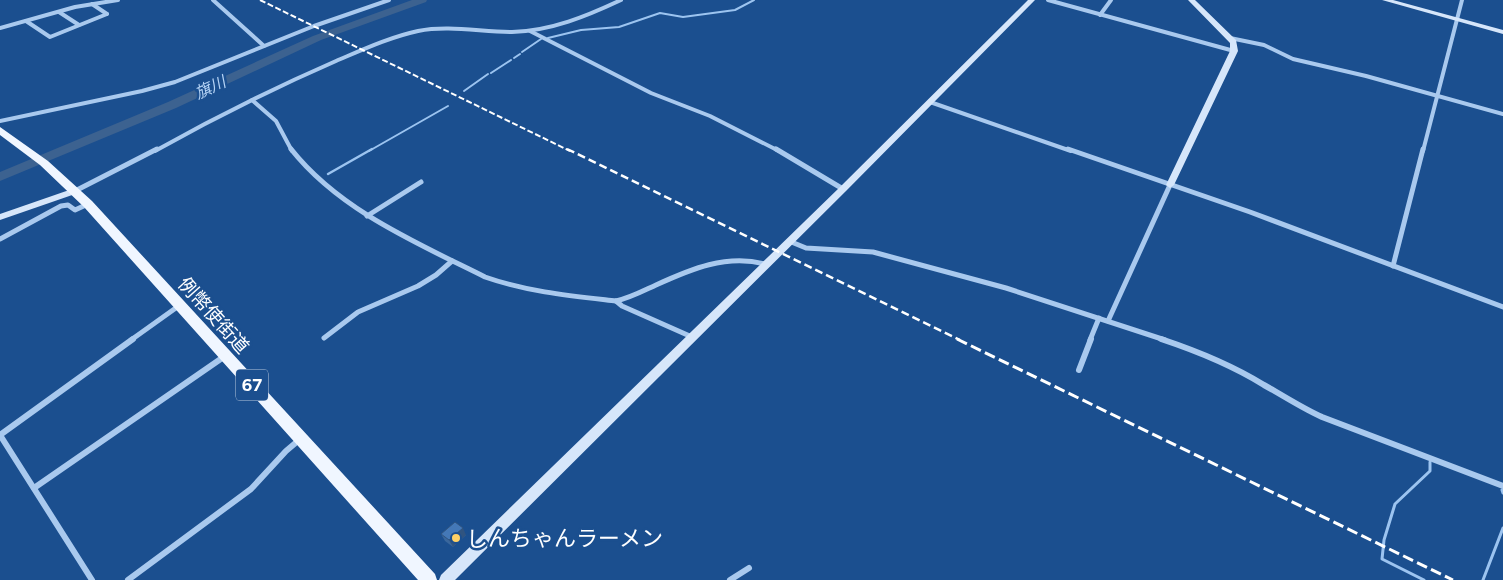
<svg xmlns="http://www.w3.org/2000/svg" width="1503" height="580" viewBox="0 0 1503 580" font-family="Figtree,'Noto Sans JP',sans-serif">
  <rect width="100%" height="100%" fill="#1b4f8f"/>
  <g fill="none" stroke-linecap="round" stroke-linejoin="round">
    <g stroke="#9cc4f0" stroke-width="2">
      <path d="M548,38L581,30L619,27L660,13L683,17L735,10L754,0"/>
      <path d="M522,52L541,39"/>
      <path d="M514,58L520,54"/>
      <path d="M491,73L511,60"/>
      <path d="M464,91L488,74"/>
      <path d="M369,151L448,106"/>
    </g>
    <path stroke="#9cc4f0" stroke-width="2.5" d="M328,174L372,149"/>
    <g stroke="#9cc4f0" stroke-width="3">
      <path d="M1502,490L1503,493"/>
      <path d="M1424,580L1382,559L1384,540L1395,504L1430,471V462"/>
      <path d="M1483,580L1503,528"/>
    </g>
    <path fill="#3c6290" fill-rule="evenodd" d="M412,0H427L426,2L321,40L176,108L0,181V172L168,102L313,36Z"/>
    <g stroke="#a9c9ee" stroke-width="4">
      <path d="M213,0L264,46"/>
      <path d="M1048,0L1234,51"/>
      <path d="M92,4L107,14"/>
      <path d="M59,12L79,25"/>
      <path d="M1100,15L1111,0"/>
      <path d="M26,21L50,37L107,14"/>
      <path d="M0,28L75,7L118,0"/>
      <path d="M530,31L651,93L710,116L779,151"/>
      <path d="M1230,38L1264,45L1293,59L1366,76L1503,114"/>
      <path d="M252,100L276,121L292,151"/>
      <path d="M930,102L1071,151"/>
      <path d="M0,121L142,91L175,82L314,26L389,0"/>
      <path d="M155,151C214,118 274,88 336,61C362,50 390,37 418,31C449,25 481,32 512,32C551,31 587,16 621,0"/>
      <path d="M1423,151L1462,0"/>
    </g>
    <g stroke="#a9c9ee" stroke-width="5">
      <path d="M291,149C339,210 417,243 485,277C528,292 572,296 616,301C630,298 643,291 656,285C691,269 726,254 765,264"/>
      <path d="M776,149L843,189"/>
      <path d="M1068,149L1250,212L1503,307"/>
      <path d="M75,191L157,149"/>
      <path d="M367,216L421,182"/>
      <path d="M0,239L61,206L68,205L75,210L88,204"/>
      <path d="M789,241L806,248L873,252L1006,288L1165,340"/>
      <path d="M1393,266L1423,149"/>
      <path d="M616,301L622,306L692,337"/>
      <path d="M1108,321L1170,185"/>
      <path d="M324,338L358,312L418,286L436,275L452,261"/>
      <path d="M131,340L180,305"/>
      <path d="M1090,340L1099,318"/>
    </g>
    <g stroke="#a9c9ee" stroke-width="6">
      <path d="M1161,339C1194,350 1235,367 1264,385C1284,396 1302,408 1322,417L1503,486"/>
      <path d="M1079,370L1091,339"/>
      <path d="M0,435L133,339"/>
      <path d="M0,435L92,580"/>
      <path d="M34,488L225,356"/>
      <path d="M128,580L251,489L286,451L299,440"/>
      <path d="M730,580L749,568"/>
    </g>
    <g fill="#d6e6fa" fill-rule="evenodd">
      <path d="M1028,0H1035L846,191L455,580H439L441,575L840,187Z"/>
      <path d="M1188,0H1195L1236,40L1238,51L1174,185L1170,188L1166,185L1230,51V43Z"/>
      <path d="M1382,0H1393L1503,30V34Z"/>
      <path d="M75,188L78,189L79,191L78,193L0,220V214Z"/>
    </g>
    <path fill="#f0f6ff" fill-rule="evenodd" d="M0,127L48,161L92,201L435,574L437,580H418L84,207L40,165L0,135Z"/>
    <path stroke="#fff" stroke-width="2" stroke-dasharray="6 2.5" stroke-linecap="butt" d="M260,0L570,151"/>
    <path stroke="#fff" stroke-width="2.5" stroke-dasharray="8 4" stroke-linecap="butt" d="M567,149L960,340"/>
    <path stroke="#fff" stroke-width="3" stroke-dasharray="11 4.5" stroke-linecap="butt" d="M957,339L1453,580"/>
  </g>
  <path fill="#3a679d" d="M441,534L466,535L453,547L445,541Z"/>
  <path fill="#305480" d="M463,528L466,535L453,547L449,540Z"/>
  <path fill="#4478b7" stroke="#305480" d="M455,522L463,528L449,540L441,534Z"/>
  <circle fill="#ffd166" stroke="#1b4f8f" stroke-width="2" cx="456" cy="538" r="5"/>
  <g text-anchor="middle" stroke-width="5" stroke-linejoin="round" paint-order="stroke">
    <g font-size="16" font-style="italic" fill="#b5d3f5" stroke="#1b4f8f">
      <text transform="translate(210 87) rotate(-25)" y="6">旗川</text>
    </g>
    <rect fill="#1b4f8f" stroke="#bbcadd" stroke-width="1" x="236" y="369.5" width="32" height="31" rx="4"/>
    <g font-size="18" font-weight="bold" fill="#fff">
      <text x="252" y="391">67</text>
    </g>
    <g font-size="19" fill="#fff" stroke="#1b4f8f">
      <text transform="translate(214 315) rotate(48)" y="7">例幣使街道</text>
    </g>
    <g font-size="22" fill="#fff" stroke="#1b4f8f" text-anchor="start">
      <text x="466" y="546">しんちゃんラーメン</text>
    </g>
  </g>
</svg>
